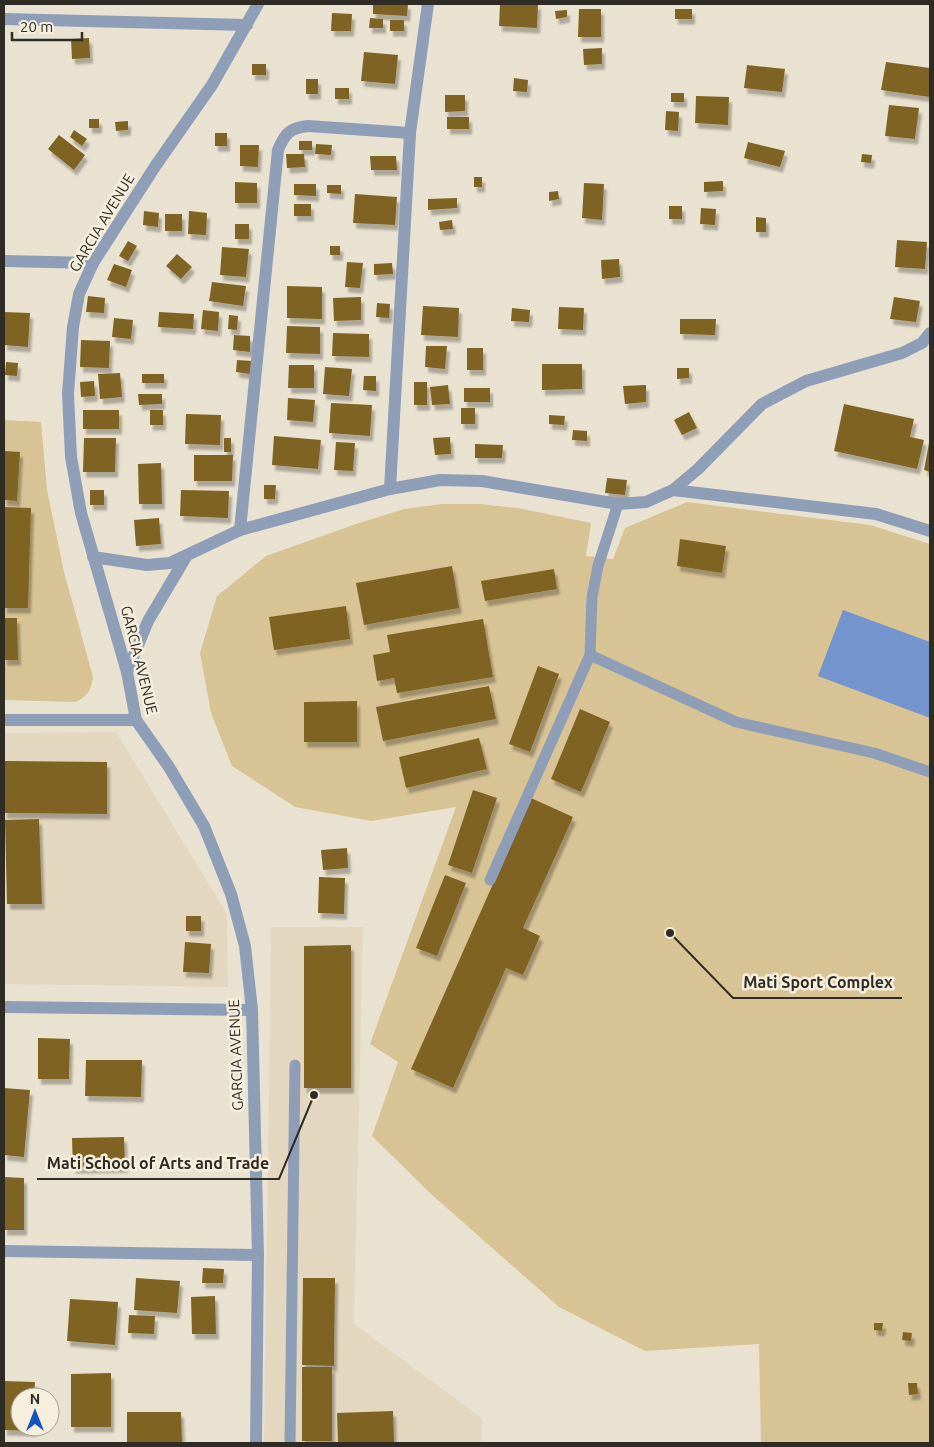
<svg xmlns="http://www.w3.org/2000/svg" width="934" height="1447" viewBox="0 0 934 1447" font-family="Ubuntu,sans-serif">
  <defs>
    <filter id="shadow"><feDropShadow dx="3" dy="5.5" stdDeviation="1" flood-color="#0004"/></filter>
  </defs>
  <rect width="100%" height="100%" fill="#eae2d0"/>
  <g fill="#e3d7bf">
    <path d="M116,732L227,914L228,987L4,984V733Z"/>
    <path d="M271,927H363L354,1324L482,1418V1443H264Z"/>
  </g>
  <g fill="#d8c395">
    <path d="M4,420L41,422L47,490L64,572L93,677C91,691 88,696 75,702L4,700Z"/>
    <path d="M687,502L870,525L930,544V1443H761L759,1344L645,1351L559,1307L430,1193L372,1136L398,1062L370,1044L456,807L371,821L295,807L232,766L211,713L200,653L217,596L266,556L356,524L404,509L442,504H479L518,508L591,523L586,556L613,559L625,528Z"/>
  </g>
  <path fill="#7394cc" d="M843,610L930,642V718L818,676Z"/>
  <g fill="#7f6421" filter="url(#shadow)">
    <path d="M373,4H408L407,16L373,14Z"/>
    <path d="M500,4H538L537,28L499,26Z"/>
    <path d="M579,9H601V37H578Z"/>
    <rect x="675" y="9" width="17" height="10"/>
    <path d="M567,10V17L556,19L555,11Z"/>
    <path d="M332,13L352,14L351,31H331Z"/>
    <path d="M370,18L383,19V28H369Z"/>
    <rect x="390" y="20" width="14" height="11"/>
    <path d="M89,38L90,58L72,59L71,39Z"/>
    <path d="M602,48V64L584,65L583,49Z"/>
    <path d="M364,52L398,55L395,84L361,81Z"/>
    <path d="M886,62L930,68V97L881,90Z"/>
    <rect x="252" y="64" width="14" height="11"/>
    <path d="M747,65L785,69L782,92L744,88Z"/>
    <path d="M514,78L528,80L527,92L513,91Z"/>
    <rect x="306" y="79" width="12" height="15"/>
    <rect x="335" y="88" width="14" height="11"/>
    <rect x="671" y="93" width="13" height="9"/>
    <path d="M445,95H465V111L445,112Z"/>
    <path d="M696,96L729,97L728,125L695,123Z"/>
    <path d="M889,105L919,108L915,139L885,136Z"/>
    <path d="M666,111L679,112L678,131L665,130Z"/>
    <rect x="447" y="117" width="22" height="12"/>
    <rect x="89" y="119" width="10" height="9"/>
    <path d="M128,121V130L116,131L115,122Z"/>
    <path d="M74,130L87,139L82,146L70,137Z"/>
    <rect x="215" y="133" width="12" height="13"/>
    <path d="M59,135L85,155L74,170L48,149Z"/>
    <rect x="299" y="141" width="13" height="9"/>
    <path d="M748,142L785,151L780,167L744,158Z"/>
    <path d="M316,144L332,145L331,155L315,154Z"/>
    <path d="M240,145H259L258,167L240,166Z"/>
    <path d="M286,154H304L305,167L287,168Z"/>
    <path d="M862,154L872,155L871,163L861,162Z"/>
    <path d="M370,156H396L397,170H371Z"/>
    <rect x="474" y="177" width="8" height="10"/>
    <path d="M723,181V191L704,192V182Z"/>
    <path d="M235,182L257,183V203H235Z"/>
    <path d="M584,183L604,184L602,220L582,218Z"/>
    <path d="M294,184H316V196L294,195Z"/>
    <path d="M327,185H341V194L327,193Z"/>
    <path d="M558,191L559,199L549,201V192Z"/>
    <path d="M355,194L397,197L395,225L353,223Z"/>
    <path d="M457,198V208L428,210V199Z"/>
    <rect x="294" y="204" width="17" height="12"/>
    <rect x="669" y="206" width="13" height="13"/>
    <path d="M701,208L716,209L715,225L700,224Z"/>
    <path d="M144,211L159,213L158,227L143,225Z"/>
    <path d="M189,211L207,213L206,235L188,234Z"/>
    <rect x="165" y="214" width="17" height="17"/>
    <path d="M756,217L766,218V232H756Z"/>
    <path d="M452,220L453,229L440,230L439,222Z"/>
    <rect x="235" y="224" width="14" height="15"/>
    <path d="M897,240L927,242L925,269L895,267Z"/>
    <path d="M128,241L137,246L128,261L119,256Z"/>
    <rect x="330" y="246" width="10" height="9"/>
    <path d="M222,247L249,249L246,277L220,275Z"/>
    <path d="M177,254L192,267L181,279L166,266Z"/>
    <path d="M619,259L620,277L602,279L601,260Z"/>
    <path d="M347,262L363,263L360,288L345,287Z"/>
    <path d="M392,263L393,274L374,275V264Z"/>
    <path d="M114,264L132,270L126,287L107,280Z"/>
    <path d="M212,282L246,286L243,306L209,301Z"/>
    <path d="M287,286L322,287V319L287,318Z"/>
    <path d="M88,296L105,298L104,313L86,312Z"/>
    <path d="M361,297V320L334,321L333,298Z"/>
    <path d="M894,297L920,301L916,322L890,319Z"/>
    <path d="M377,303L390,304L389,318L376,317Z"/>
    <path d="M423,306L459,308L458,337L421,335Z"/>
    <path d="M559,307L584,308L583,330L558,329Z"/>
    <path d="M512,308L530,310L529,322L511,321Z"/>
    <path d="M203,310L219,312L218,331L201,329Z"/>
    <path d="M4,312L30,313L28,347L4,345Z"/>
    <path d="M159,312L194,314L193,329L158,327Z"/>
    <path d="M229,315L238,316L237,330L228,329Z"/>
    <path d="M114,318L133,320L131,339L112,337Z"/>
    <path d="M680,319H716L715,335L680,334Z"/>
    <path d="M287,326L320,327V354L286,353Z"/>
    <path d="M333,333L369,334V357L332,356Z"/>
    <path d="M234,335L250,336V352L233,350Z"/>
    <path d="M81,340L110,341L109,368L80,367Z"/>
    <path d="M426,346H447L445,369L425,367Z"/>
    <rect x="467" y="348" width="16" height="22"/>
    <path d="M237,360L252,361L250,374L236,372Z"/>
    <path d="M6,362L18,363L17,376L5,375Z"/>
    <path d="M542,364H582V389L542,390Z"/>
    <path d="M289,365H314V388H288Z"/>
    <path d="M325,367L352,369L349,396L323,394Z"/>
    <path d="M677,368H689V378L677,379Z"/>
    <path d="M120,373L122,397L100,399L98,374Z"/>
    <rect x="142" y="374" width="22" height="9"/>
    <path d="M364,376H376V391L363,390Z"/>
    <path d="M94,381L95,396L81,397L80,382Z"/>
    <rect x="414" y="382" width="13" height="23"/>
    <path d="M448,385L450,404L432,405L430,387Z"/>
    <path d="M646,385V402L625,404L623,386Z"/>
    <rect x="464" y="388" width="26" height="14"/>
    <path d="M138,394H162V404L139,405Z"/>
    <path d="M288,398L315,400L313,422L287,420Z"/>
    <path d="M331,403L372,405L370,436L329,433Z"/>
    <path d="M844,404L914,419L910,437L924,440L917,469L834,451Z"/>
    <rect x="461" y="408" width="14" height="16"/>
    <rect x="83" y="410" width="36" height="19"/>
    <rect x="150" y="410" width="13" height="15"/>
    <path d="M689,412L697,428L682,435L674,420Z"/>
    <path d="M186,414L221,415L220,445L185,444Z"/>
    <path d="M549,415L565,416L564,425L549,424Z"/>
    <path d="M573,430L587,431V441L572,440Z"/>
    <path d="M274,436L321,440L318,469L272,465Z"/>
    <path d="M450,437L451,454L435,455L433,438Z"/>
    <path d="M84,438H116L115,472H83Z"/>
    <rect x="224" y="438" width="7" height="14"/>
    <path d="M336,442L355,443L353,471L334,470Z"/>
    <path d="M929,443H930V472L924,470Z"/>
    <path d="M475,444L503,445L502,458H475Z"/>
    <path d="M4,451L20,452L17,501L4,500Z"/>
    <path d="M194,455H233L232,481H194Z"/>
    <path d="M161,463L162,504H139L138,464Z"/>
    <path d="M607,478L627,480L625,495L605,493Z"/>
    <path d="M264,485H276L275,499H264Z"/>
    <rect x="90" y="490" width="14" height="15"/>
    <path d="M181,490L229,491L228,518L180,516Z"/>
    <path d="M4,507L31,508L28,608H4Z"/>
    <path d="M159,518L161,544L136,546L134,520Z"/>
    <path d="M680,539L726,546L722,573L677,566Z"/>
    <path d="M452,566L459,608L364,625L356,583Z"/>
    <path d="M554,569L557,589L485,601L481,581Z"/>
    <path d="M346,606L350,639L274,650L269,617Z"/>
    <path d="M4,618H17L18,660H4Z"/>
    <path d="M483,619L493,677L397,693L394,678L377,681L373,655L390,652L387,635Z"/>
    <path d="M538,666L559,674L530,752L509,744Z"/>
    <path d="M489,686L496,719L383,741L376,707Z"/>
    <path d="M357,701V742H304V702Z"/>
    <path d="M580,709L610,722L581,792L551,779Z"/>
    <path d="M479,738L487,769L406,788L399,757Z"/>
    <path d="M4,761L107,762V814L4,813Z"/>
    <path d="M473,790L497,798L472,873L448,865Z"/>
    <path d="M531,798L573,817L523,928L540,936L523,975L506,968L453,1088L411,1069Z"/>
    <path d="M39,819L42,904H7L5,820Z"/>
    <path d="M347,848L348,868L323,870L321,850Z"/>
    <path d="M445,875L466,883L437,956L416,948Z"/>
    <path d="M319,877L345,878L344,914L318,913Z"/>
    <rect x="186" y="916" width="15" height="15"/>
    <path d="M185,942L211,944L209,973L183,972Z"/>
    <path d="M351,945V1088H304V946Z"/>
    <path d="M38,1038L70,1039L69,1079H38Z"/>
    <path d="M86,1060H142L141,1097L85,1096Z"/>
    <path d="M4,1088L30,1090L24,1157L4,1155Z"/>
    <path d="M124,1137L125,1167L73,1168L72,1138Z"/>
    <path d="M4,1177L24,1178V1230H4Z"/>
    <path d="M203,1268L224,1269L223,1283H202Z"/>
    <path d="M136,1278L180,1281L177,1313L134,1310Z"/>
    <path d="M303,1278H335L334,1366L302,1365Z"/>
    <path d="M215,1296L216,1334H192L191,1297Z"/>
    <path d="M70,1299L118,1302L115,1345L67,1341Z"/>
    <path d="M129,1315L155,1316L154,1334L128,1333Z"/>
    <path d="M874,1323H883L882,1331L874,1330Z"/>
    <path d="M903,1332L912,1333L911,1341L902,1340Z"/>
    <rect x="302" y="1367" width="30" height="74"/>
    <path d="M111,1373V1427H71V1374Z"/>
    <path d="M4,1381L35,1382L34,1397H20V1427H33V1431L4,1430Z"/>
    <path d="M908,1383H917L918,1394L909,1395Z"/>
    <path d="M393,1411L394,1443H338L337,1413Z"/>
    <path d="M127,1412H181L182,1443H127Z"/>
  </g>
  <g fill="none" stroke-linecap="round" stroke-linejoin="round">
    <g stroke="#8f9eb7" stroke-width="11">
      <path d="M590,655L736,722L874,753L930,772"/>
      <path d="M490,880L590,655L592,597L598,566L618,504"/>
      <path d="M290,1443L295,1065"/>
    </g>
    <g stroke="#8f9eb7" stroke-width="12">
      <path d="M4,19L247,25"/>
      <path d="M4,261L93,263"/>
      <path d="M390,489L410,133L428,4"/>
      <path d="M673,490L876,514L930,531"/>
      <path d="M240,530L278,150C285,133 290,128 308,126L410,133"/>
      <path d="M93,557L147,565L170,563L240,530L390,489L440,480L482,481L618,504L646,502L673,490L698,469L762,404L806,381L902,353L922,343L930,333"/>
      <path d="M127,672L148,621L186,557"/>
      <path d="M4,1007L252,1010"/>
      <path d="M4,1251L258,1255"/>
    </g>
    <g stroke="#8f9eb7" stroke-width="12">
      <path d="M4,720H136"/>
      <path d="M256,1443L258,1255L252,1010L245,946L231,894L204,826L169,767L136,720L127,672L81,513L71,457L68,394L73,327L79,294L93,263L156,165L212,85L258,4"/>
    </g>
  </g>
  <g text-anchor="middle" stroke-width="5" stroke-linejoin="round" paint-order="stroke">
    <g font-size="15" fill="#2f2c25" stroke="#f7efde">
      <text transform="translate(102 223) rotate(-59)" y="5">GARCIA AVENUE</text>
      <text transform="translate(139 660) rotate(76)" y="5">GARCIA AVENUE</text>
      <text transform="translate(236 1055) rotate(-92)" y="5">GARCIA AVENUE</text>
    </g>
  </g>
  <path fill="none" stroke="#2f2c25" stroke-width="2" d="M670 933L733 998H902M314 1095L279 1179H37"/>
  <g fill="#2f2c25" stroke="#f7efde" stroke-width="2">
    <circle cx="670" cy="933" r="5"/>
    <circle cx="314" cy="1095" r="5"/>
  </g>
  <g font-size="16" text-anchor="middle" font-weight="bold" fill="#2f2c25" stroke="#f7efde" stroke-width="5" stroke-linejoin="round" paint-order="stroke">
    <text x="818" y="988">Mati Sport Complex</text>
    <text x="158" y="1169">Mati School of Arts and Trade</text>
  </g>
  <rect width="934" height="1447" fill="none" stroke="#2f2c25" stroke-width="10"/>
  <g transform="translate(35 1412)"><circle r="24" fill="#f7efde" stroke="#a7a194"/>
  <path d="M0-4L9 19L0 12L-9 19Z" fill="#1355c0"/>
  <text y="-8" font-size="14" font-weight="bold" text-anchor="middle" fill="#2f2c25">N</text>
  </g>
  <path d="M12 32v8h70v-8" fill="none" stroke="#2f2c25" stroke-width="2.5"/>
  <text x="20" y="32" font-size="15" fill="#2f2c25" stroke="#f7efde" stroke-width="4" paint-order="stroke">20 m</text>
</svg>
